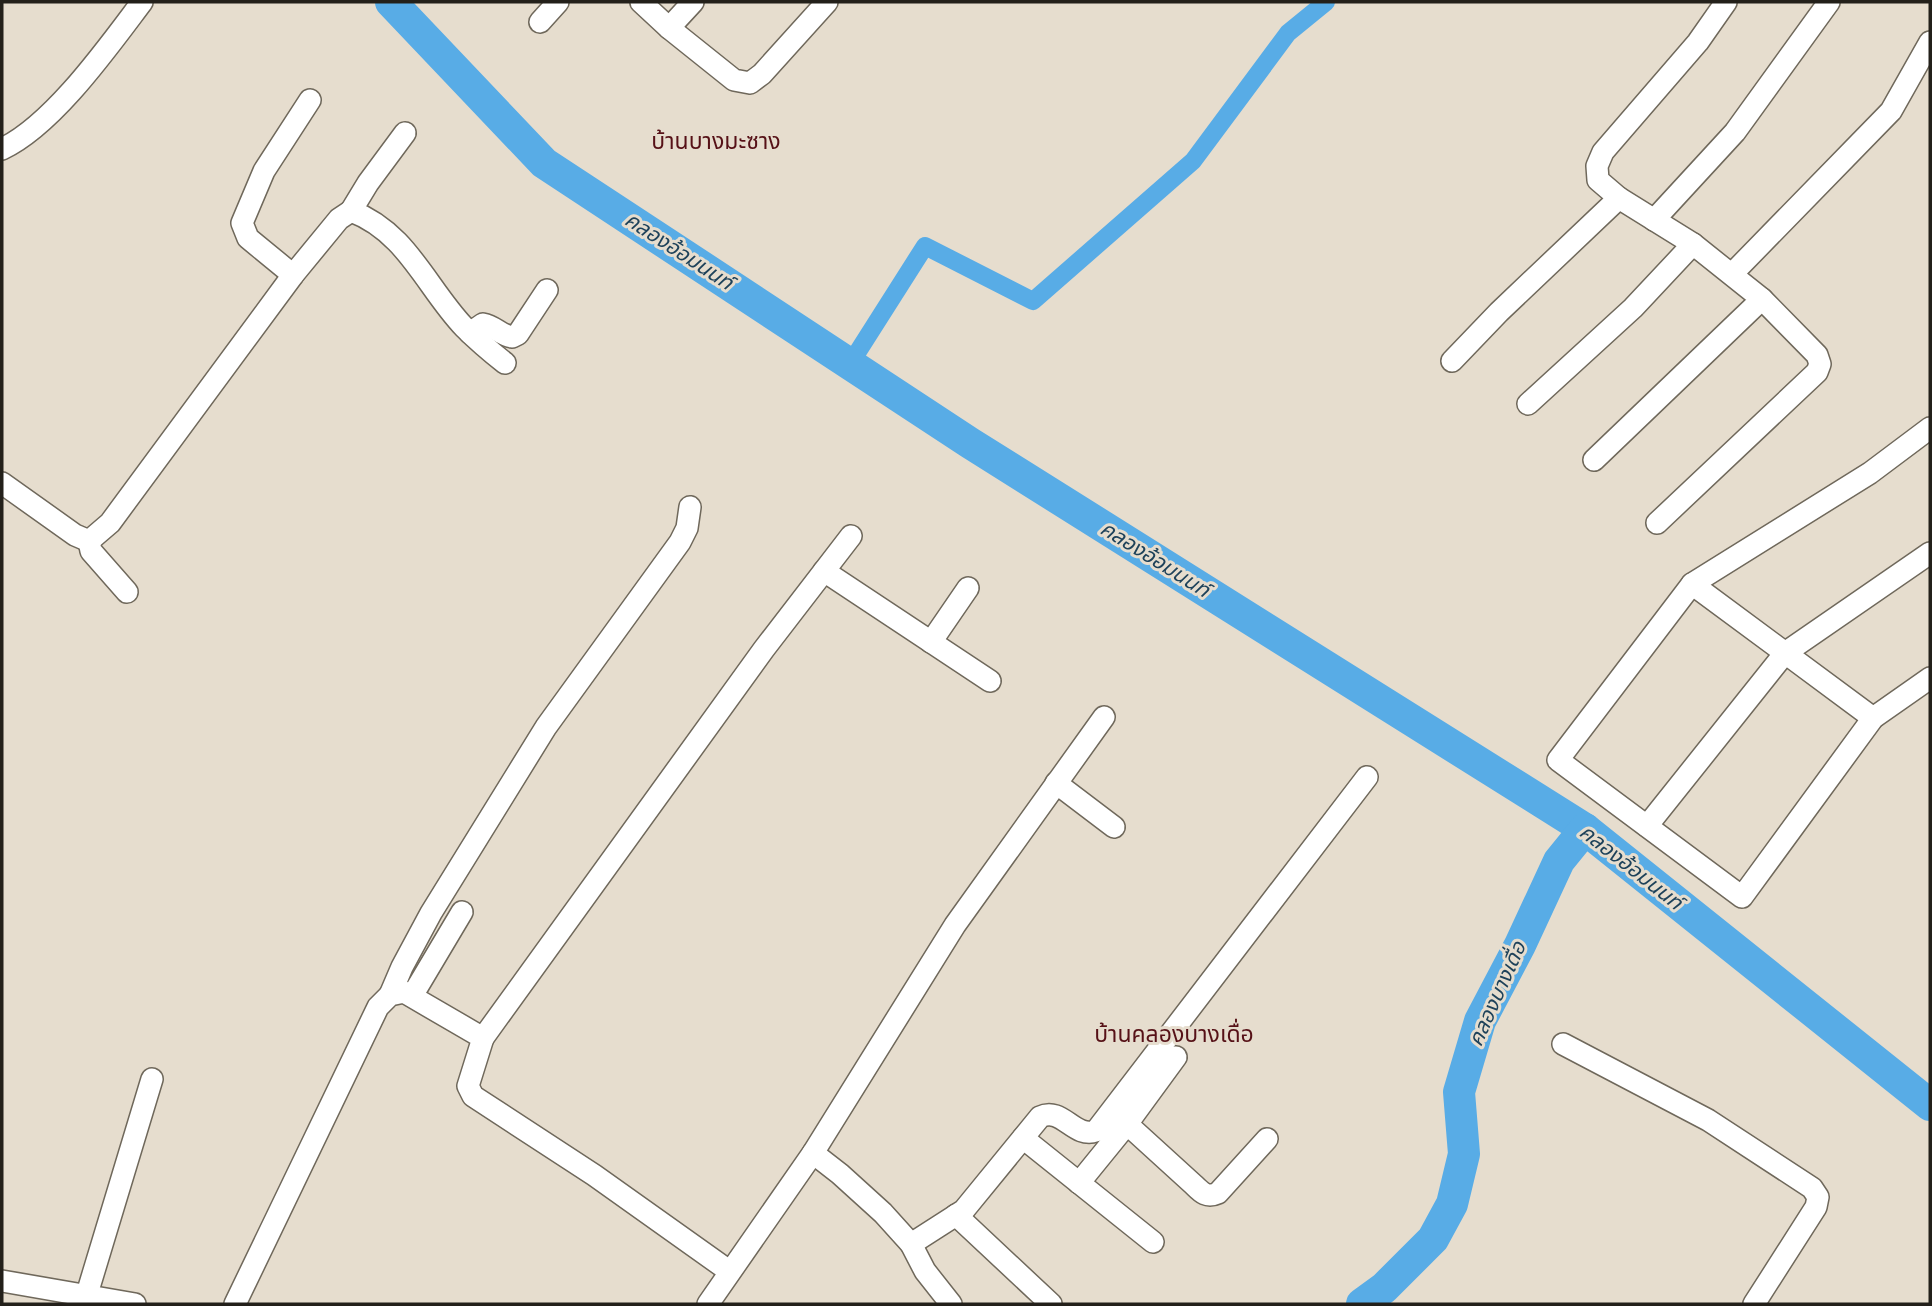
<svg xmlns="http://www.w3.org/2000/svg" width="1932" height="1306" viewBox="0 0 1932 1306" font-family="Cabin,'Noto Sans Thai',sans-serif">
  <rect width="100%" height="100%" fill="#e6ddce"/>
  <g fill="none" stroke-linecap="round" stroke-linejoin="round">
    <path stroke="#58ace6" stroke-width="18" d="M850,364L925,246L1033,301L1193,161L1288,33L1326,2"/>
    <g stroke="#58ace6" stroke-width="32">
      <path d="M391,2L544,163L970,443L1585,829L1930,1105"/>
      <path d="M1362,1304L1384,1288L1433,1239L1452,1204L1464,1154L1459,1092L1480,1021L1520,945L1559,861L1585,829"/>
    </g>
    <g stroke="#6f685b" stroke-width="24">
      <g id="minor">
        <path d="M641,2L669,28L734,80L750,83L762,74L827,2"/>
        <path d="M540,22L558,2"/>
        <path d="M669,28L693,2"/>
        <path d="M2,149C53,125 108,47 142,2"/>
        <path d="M1619,198L1598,180L1597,166L1603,152L1698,42L1726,2"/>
        <path d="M351,211L368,183L405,133"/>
        <path d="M1654,220L1735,132L1829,2"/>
        <path d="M1732,274L1891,111L1930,42"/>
        <path d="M293,275L248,238L242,223L264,171L310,100"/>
        <path d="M470,333L483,324C495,326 500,335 512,337L518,334L547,290"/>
        <path d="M1452,361L1499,312L1619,198L1693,244L1762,299L1594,460"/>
        <path d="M1528,404L1633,308L1693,244"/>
        <path d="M1930,428L1870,473L1692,584L1558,760L1742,897L1873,718L1930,678"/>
        <path d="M2,483L75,535L89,541L110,523L293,275L339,219L351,211C407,232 426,287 464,327C477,340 491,352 505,363"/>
        <path d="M1657,523L1817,372L1820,364L1817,355L1762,299"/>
        <path d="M89,541L91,551L127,592"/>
        <path d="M824,571L990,681"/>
        <path d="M1692,584L1873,718"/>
        <path d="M931,642L968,588"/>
        <path d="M1056,783L1114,827"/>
        <path d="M1647,826L1785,653L1930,553"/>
        <path d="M390,995L402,967L431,913L546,727L680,542L687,528L690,507"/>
        <path d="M412,996L462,912"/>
        <path d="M483,1038L764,649L851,536"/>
        <path d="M1563,1044L1708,1120L1812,1188L1818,1197L1816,1207L1754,1304"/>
        <path d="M1127,1124L1194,1185C1202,1193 1207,1198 1218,1193L1267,1139"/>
        <path d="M1023,1138L1153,1242"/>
        <path d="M813,1153L840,1174L883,1213L911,1244L925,1271L951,1304"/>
        <path d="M1079,1183L1127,1124L1176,1057"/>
        <path d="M956,1215L1051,1304"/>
        <path d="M911,1244L964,1210L1040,1117C1062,1106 1074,1139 1096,1131L1367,777"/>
        <path d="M2,1281L135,1304"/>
        <path d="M87,1294L152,1079"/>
        <path d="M235,1304L378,1007L390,995L404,992L483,1038L468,1086L473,1096L594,1175L729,1271"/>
        <path d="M708,1304L813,1153L955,925L1104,717"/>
      </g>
    </g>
    <use href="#minor" stroke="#fff" stroke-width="21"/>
  </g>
  <g text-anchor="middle" stroke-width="6" stroke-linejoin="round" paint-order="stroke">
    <g font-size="21" font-style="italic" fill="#1e425a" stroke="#e6ddce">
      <text transform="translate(679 251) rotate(33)" y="7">คลองอ้อมนนท์</text>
      <text transform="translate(1155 559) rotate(32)" y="7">คลองอ้อมนนท์</text>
      <text transform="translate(1631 867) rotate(38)" y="7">คลองอ้อมนนท์</text>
      <text transform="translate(1497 994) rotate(-66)" y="7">คลองบางเดื่อ</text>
    </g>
    <g font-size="23" fill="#561117" stroke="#e6ddce">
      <text x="716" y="149">บ้านบางมะซาง</text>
      <text x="1174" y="1042">บ้านคลองบางเดื่อ</text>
    </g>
  </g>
  <rect width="1932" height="1306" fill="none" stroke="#23201a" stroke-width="7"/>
</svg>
